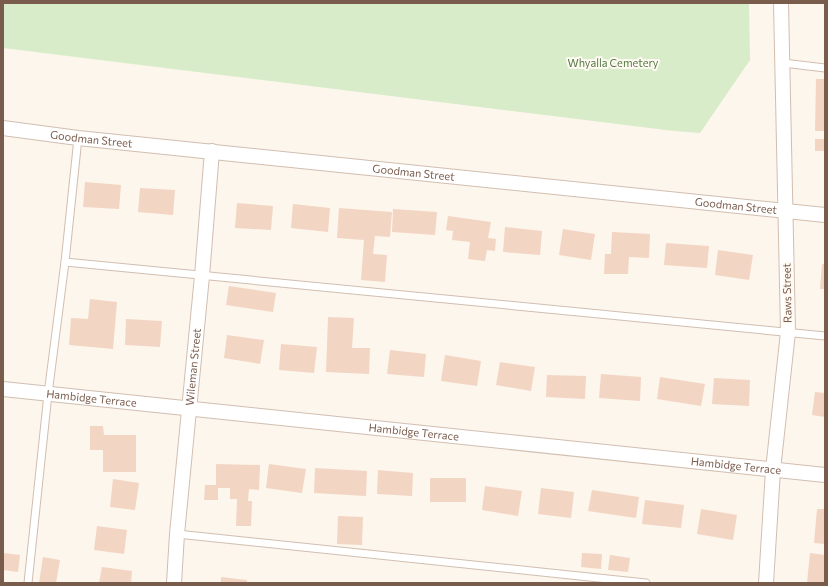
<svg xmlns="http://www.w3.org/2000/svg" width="828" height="586" viewBox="0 0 828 586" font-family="Commissioner,sans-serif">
  <rect width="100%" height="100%" fill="#fdf6ec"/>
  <path fill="#d8ecc9" d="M3,3H749L750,60L700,133L674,131L3,48Z"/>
  <g fill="#f3d5c3">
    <path d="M816,79H825V131H815Z"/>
    <rect x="815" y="139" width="10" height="12"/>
    <path d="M85,182L121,185L119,209L83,207Z"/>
    <path d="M140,188L175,190L173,215L138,212Z"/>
    <path d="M237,203L273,206L271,230L235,228Z"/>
    <path d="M293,204L330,208L328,232L291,228Z"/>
    <path d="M339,208L392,212L390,237L375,236L373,254L387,255L385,282L361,280L364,240L337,238Z"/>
    <path d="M393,209L437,212L435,235L392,232Z"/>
    <path d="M448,216L491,222L488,238L496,239L495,251L487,250L485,261L468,259L470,242L452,240L453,231L446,230Z"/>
    <path d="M505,227L542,231L540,255L503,252Z"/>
    <path d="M563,229L595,234L591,260L559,255Z"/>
    <path d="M612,232L650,234L649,258L629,257L628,274H604L605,254H611Z"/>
    <path d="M666,243L709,246L707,268L664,265Z"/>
    <path d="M718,250L753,255L749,280L715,275Z"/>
    <path d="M822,264H825V289H820Z"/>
    <path d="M229,286L276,293L273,312L226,305Z"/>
    <path d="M90,299L117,302L113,349L69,345L71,318L88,319Z"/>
    <path d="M328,317L354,318L352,348H370L369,374L326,372Z"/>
    <path d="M126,319L162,321L160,347L125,345Z"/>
    <path d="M227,335L264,340L260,364L224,358Z"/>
    <path d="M281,344L317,347L314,373L279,370Z"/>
    <path d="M390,350L426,354L424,377L387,374Z"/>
    <path d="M445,355L481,361L477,386L441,381Z"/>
    <path d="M500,362L535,367L531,391L496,385Z"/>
    <path d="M601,374L641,377L640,401L599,398Z"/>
    <path d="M547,375L586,376L585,399L546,397Z"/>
    <path d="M660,377L705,384L701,406L657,399Z"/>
    <path d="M714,378L750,380L749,406L712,404Z"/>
    <path d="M815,392L825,393V417L812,415Z"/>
    <path d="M90,426H103L104,435H136V472H103V450H90Z"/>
    <path d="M216,464L260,465L259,490L249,489L248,501H252L251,526H236L237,499H230V488H218V500H204L205,485H216Z"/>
    <path d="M269,464L306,469L302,493L266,488Z"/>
    <path d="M315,468L367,471L366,496L314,493Z"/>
    <path d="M378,470L413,473L412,496L377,494Z"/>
    <rect x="430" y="478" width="36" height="24"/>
    <path d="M113,479L139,483L135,510L110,507Z"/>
    <path d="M485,486L522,491L518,516L482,510Z"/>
    <path d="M541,488L574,492L571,518L538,514Z"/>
    <path d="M592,490L639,497L636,518L588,511Z"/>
    <path d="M645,500L684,505L681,528L642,524Z"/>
    <path d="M701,509L737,515L733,540L697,534Z"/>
    <path d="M817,509H825V544L814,543Z"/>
    <path d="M338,516L363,517L362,545L337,544Z"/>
    <path d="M97,526L127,530L124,554L94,550Z"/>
    <path d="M4,553L20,555L18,572L3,570Z"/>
    <path d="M582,553L602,554L601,569L581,567Z"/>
    <path d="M810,553L825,555V583H807Z"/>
    <path d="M610,555L630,558L628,572L608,570Z"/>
    <path d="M43,557L60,560L56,583H39Z"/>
    <path d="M102,567L132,571L131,583H99Z"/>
    <path d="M221,577L247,580V583H221Z"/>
  </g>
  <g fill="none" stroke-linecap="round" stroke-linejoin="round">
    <g stroke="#d1beb0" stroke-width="9">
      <g id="service">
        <path d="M783,63L825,68"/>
        <path d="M65,262L825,336"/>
        <path d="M177,534L646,583"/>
        <path d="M28,583L48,394L65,262L78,138"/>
      </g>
    </g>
    <g stroke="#d1beb0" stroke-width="16">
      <g id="minor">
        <path id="s1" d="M3,128L78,138L825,215"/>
        <path id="s2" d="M3,389L825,475"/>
        <path id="s3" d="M174,583L177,534L202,276L212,151"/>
        <path d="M766,583L773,470L788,332L781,3"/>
      </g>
    </g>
    <use href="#service" stroke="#fff" stroke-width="7"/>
    <use href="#minor" stroke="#fff" stroke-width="14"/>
  </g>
  <g text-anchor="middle" stroke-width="4" stroke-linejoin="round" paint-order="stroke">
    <g font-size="11" fill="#537a41" stroke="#fffaf3">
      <text x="613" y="67">Whyalla Cemetery</text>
    </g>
    <g font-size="11" fill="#7a5c4d" stroke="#fffaf3">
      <text dy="4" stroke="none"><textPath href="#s1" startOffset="89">Goodman Street</textPath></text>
      <text dy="4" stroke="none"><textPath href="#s1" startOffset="413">Goodman Street</textPath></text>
      <text dy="4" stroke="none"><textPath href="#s1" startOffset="737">Goodman Street</textPath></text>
      <text transform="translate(787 293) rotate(-91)" y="4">Raws Street</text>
      <text dy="4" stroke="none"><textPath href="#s3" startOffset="217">Wileman Street</textPath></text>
      <text dy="4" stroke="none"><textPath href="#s2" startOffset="89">Hambidge Terrace</textPath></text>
      <text dy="4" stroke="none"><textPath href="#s2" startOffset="413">Hambidge Terrace</textPath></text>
      <text dy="4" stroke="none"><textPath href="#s2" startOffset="737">Hambidge Terrace</textPath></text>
    </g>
  </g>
  <rect width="828" height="586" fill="none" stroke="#7a5c4d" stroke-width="8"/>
</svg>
